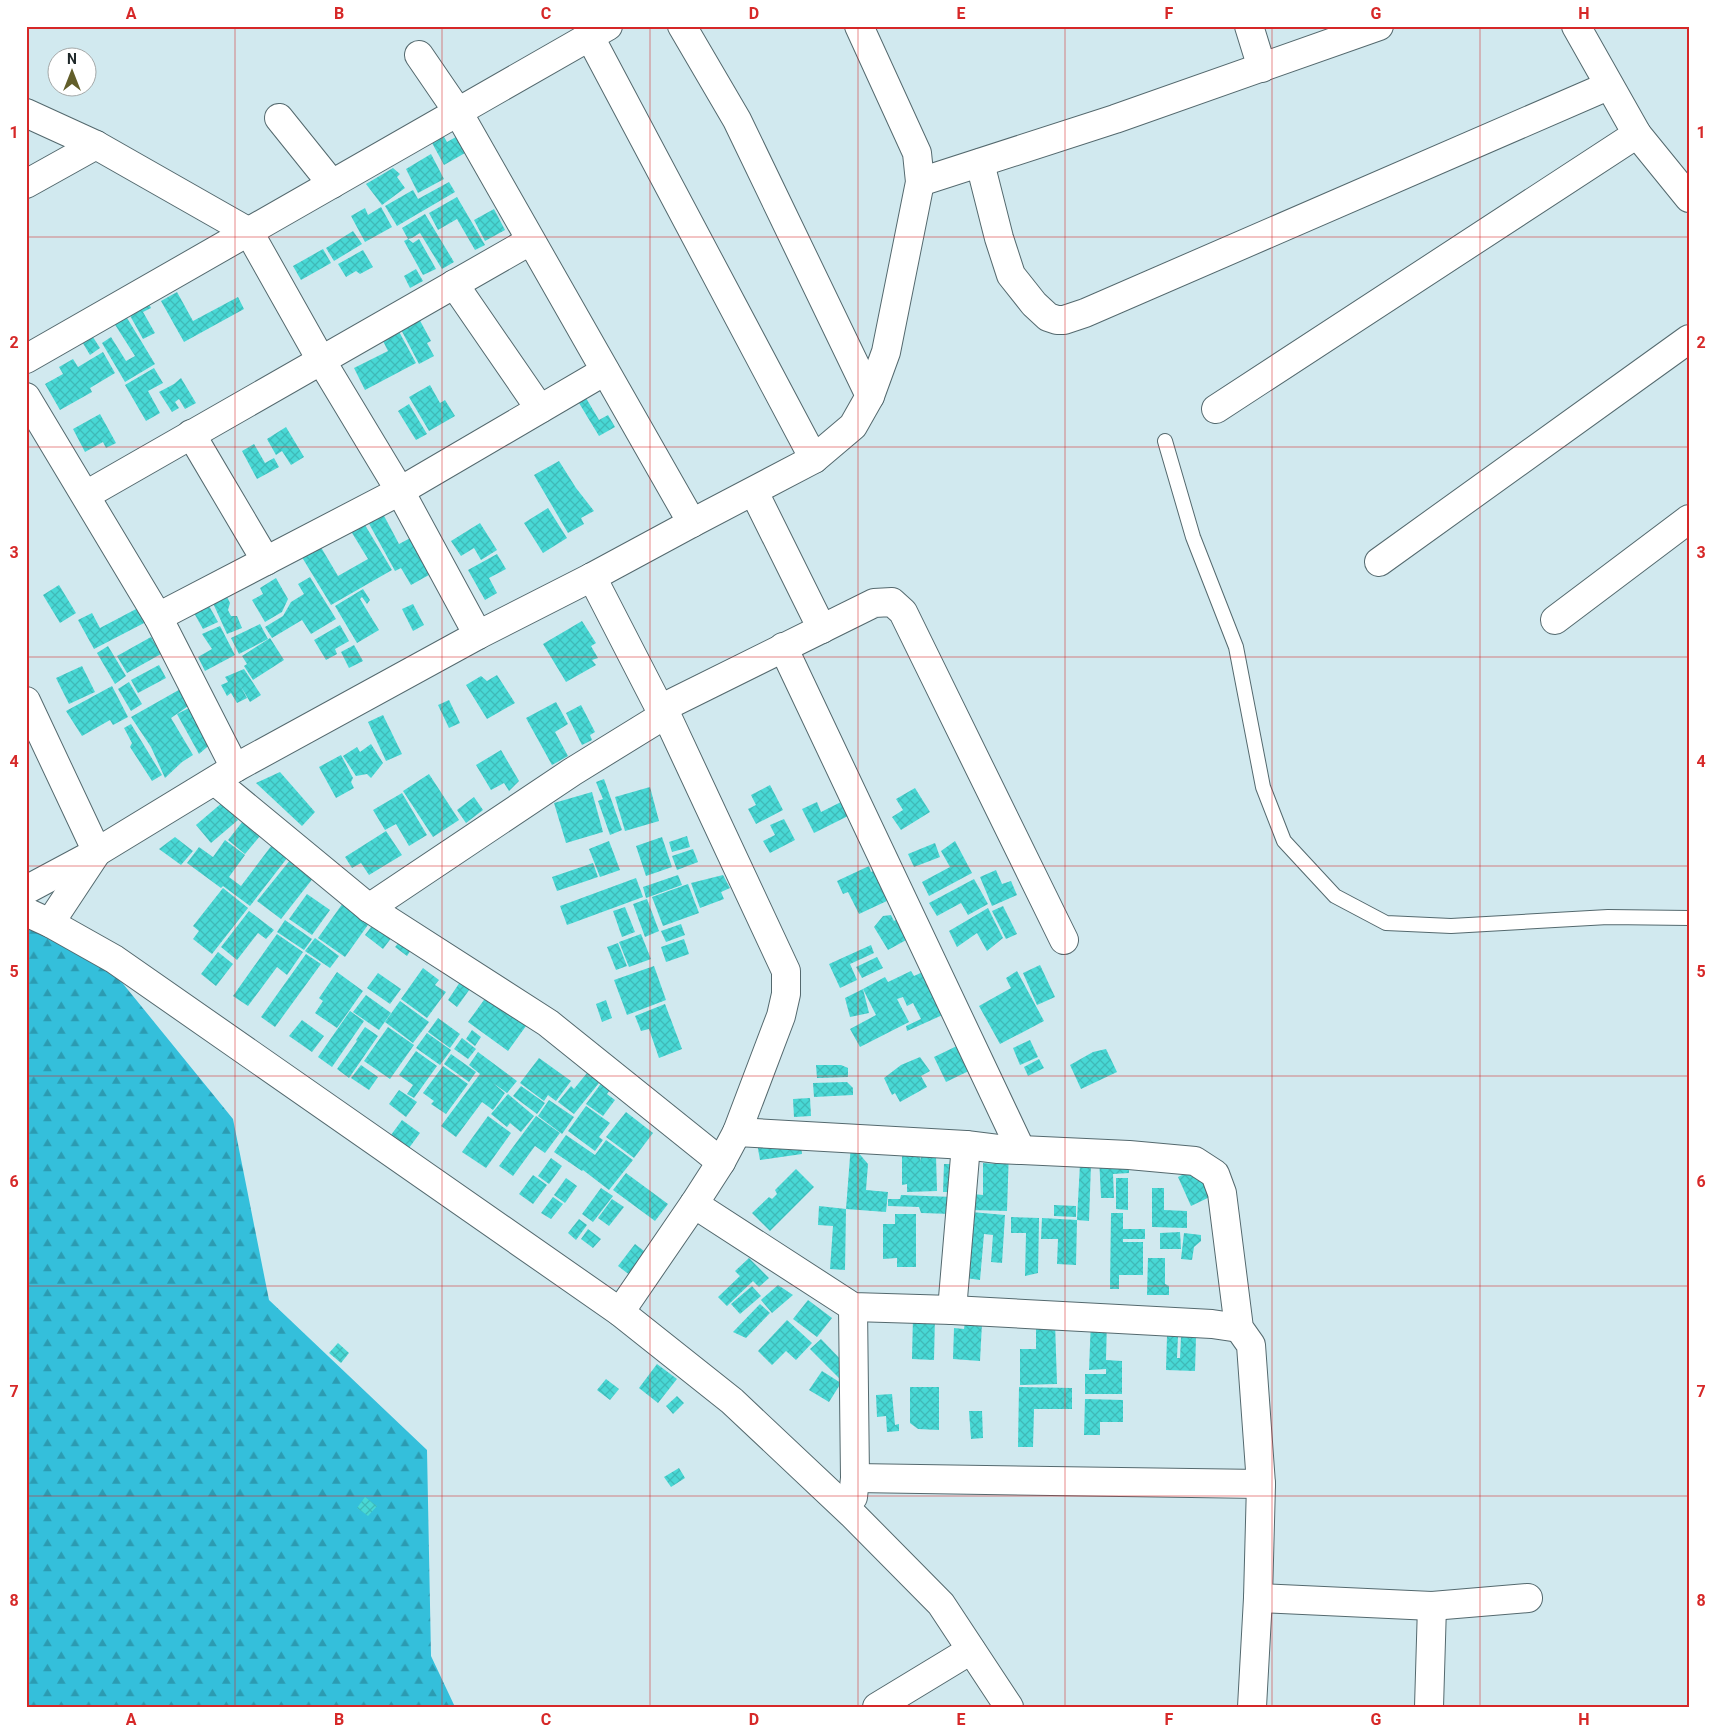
<svg xmlns="http://www.w3.org/2000/svg" width="1715" height="1733" viewBox="0 0 1715 1733" font-family="Roboto,sans-serif">
  <defs>
    <pattern id="forest-firs" width="22" height="20" patternUnits="userSpaceOnUse" patternTransform="scale(1.25)"><rect width="22" height="20" fill="#34bfdb"/><path d="M5 1l3.5 6h-7zM16 11l3.5 6h-7z" fill="#2b9bb2"/></pattern>
    <pattern id="building-cross-hatch" width="8" height="8" patternUnits="userSpaceOnUse" patternTransform="scale(1.25)"><rect width="8" height="8" fill="#48d8d5"/><path d="M0 0l8 8M0 8l8-8" fill="none" stroke="#3fb9b7"/></pattern>
  </defs>
  <rect width="100%" height="100%" fill="#d1e9ef"/>
  <path fill="url(#forest-firs)" d="M26,908L85,937L233,1119L269,1300L427,1450L431,1656L455,1707H26Z"/>
  <g fill="url(#building-cross-hatch)">
    <path d="M463,133L472,149L444,165L431,141L443,135L447,142Z"/>
    <path d="M431,154L444,179L418,193L406,169Z"/>
    <path d="M393,168L400,174L397,177L405,188L382,205L366,184Z"/>
    <path d="M449,182L455,192L397,226L385,206L413,190L418,199Z"/>
    <path d="M457,197L485,245L475,250L457,219L438,230L429,213Z"/>
    <path d="M381,207L392,227L365,242L351,216L365,208L368,215Z"/>
    <path d="M494,209L505,230L485,241L474,220Z"/>
    <path d="M425,214L454,262L442,269L420,233L412,238L408,239L413,243L419,239L436,269L423,275L404,241L408,239L402,228Z"/>
    <path d="M353,231L362,244L334,261L326,248Z"/>
    <path d="M323,249L331,263L301,280L293,266Z"/>
    <path d="M363,250L373,267L360,274L356,271L346,277L338,264Z"/>
    <path d="M416,269L423,281L410,288L404,276Z"/>
    <path d="M177,292L193,321L238,297L244,309L184,342L161,301Z"/>
    <path d="M149,304L151,308L143,312L155,333L143,339L128,312Z"/>
    <path d="M124,313L155,364L125,382L102,343L111,337L126,361L135,356L112,320Z"/>
    <path d="M417,315L431,341L427,343L434,356L419,364L396,320Z"/>
    <path d="M396,326L416,363L365,390L354,368L388,351L380,335Z"/>
    <path d="M91,334L100,348L90,355L81,340Z"/>
    <path d="M103,352L115,373L90,388L92,392L60,410L45,384L63,374L59,367L73,359L78,367Z"/>
    <path d="M154,368L163,383L148,391L160,413L146,421L125,385Z"/>
    <path d="M181,378L196,403L185,409L179,399L175,402L179,408L172,412L159,392L174,384Z"/>
    <path d="M430,385L440,403L445,400L455,416L429,431L409,397Z"/>
    <path d="M586,398L599,420L608,415L615,427L599,436L579,403Z"/>
    <path d="M409,404L427,434L416,440L398,411Z"/>
    <path d="M100,414L116,443L106,448L103,442L85,452L73,429Z"/>
    <path d="M286,427L304,457L291,465L282,451L276,455L267,439Z"/>
    <path d="M254,444L265,463L274,458L279,467L257,479L242,451Z"/>
    <path d="M559,461L576,488L594,511L581,518L584,524L568,533L534,475Z"/>
    <path d="M548,508L567,538L543,553L524,523Z"/>
    <path d="M382,512L399,544L416,535L436,571L411,585L401,568L395,571L367,520Z"/>
    <path d="M362,520L392,570L331,605L300,554L319,544L338,576L368,559L349,528Z"/>
    <path d="M480,523L497,550L481,560L474,548L461,556L451,541Z"/>
    <path d="M497,554L506,569L489,578L497,593L485,600L468,570Z"/>
    <path d="M310,577L336,619L311,634L302,620L272,638L265,627L283,616L291,602L304,594L298,584Z"/>
    <path d="M276,578L288,599L282,612L265,622L252,600L263,594L260,588Z"/>
    <path d="M59,585L76,613L60,623L43,595Z"/>
    <path d="M363,589L370,600L367,604L362,597L360,599L379,630L357,643L335,606Z"/>
    <path d="M226,595L230,603L228,610L231,616H237L242,628L227,634L212,601Z"/>
    <path d="M208,604L218,622L203,629L194,613Z"/>
    <path d="M413,604L424,625L413,631L402,609Z"/>
    <path d="M138,608L146,622L94,649L78,620L92,613L100,628Z"/>
    <path d="M582,621L596,643L591,646L598,658L592,660L596,665L566,682L543,644Z"/>
    <path d="M260,624L268,639L239,654L231,638Z"/>
    <path d="M340,625L349,641L335,649L337,654L326,660L314,640Z"/>
    <path d="M220,626L235,655L205,671L198,657L212,649L202,634Z"/>
    <path d="M151,637L161,654L127,673L117,656Z"/>
    <path d="M270,638L284,660L253,680L244,666L247,664L242,656Z"/>
    <path d="M354,645L363,661L349,668L341,652Z"/>
    <path d="M108,646L126,676L115,684L97,653Z"/>
    <path d="M159,665L166,678L138,693L131,680Z"/>
    <path d="M82,666L95,692L69,704L56,678Z"/>
    <path d="M244,669L261,695L250,702L240,685L247,698L237,703L231,693L227,696L221,685L228,682L225,677Z"/>
    <path d="M497,675L515,703L487,719L466,685L481,676L487,681Z"/>
    <path d="M129,682L142,704L131,711L118,689Z"/>
    <path d="M112,686L128,717L113,725L110,720L82,736L66,711Z"/>
    <path d="M184,687L194,702L171,718L193,755L182,762L165,778L151,747L131,717Z"/>
    <path d="M449,700L460,723L449,728L438,705Z"/>
    <path d="M556,702L568,724L555,732L568,756L552,765L526,718Z"/>
    <path d="M581,705L595,732L590,735L592,740L582,745L566,713Z"/>
    <path d="M193,706L213,742L199,754L177,714Z"/>
    <path d="M383,715L402,754L386,761L368,722Z"/>
    <path d="M131,724L162,775L152,781L130,747L132,743L124,728Z"/>
    <path d="M371,744L383,763L371,778L367,774L356,776L343,756L357,747L360,752Z"/>
    <path d="M501,750L519,781L509,791L504,783L491,790L476,765Z"/>
    <path d="M341,755L353,778L351,782L354,788L336,798L319,767Z"/>
    <path d="M280,772L315,812L302,826L256,783Z"/>
    <path d="M429,774L459,820L433,837L403,791Z"/>
    <path d="M604,779L622,830L610,835L598,801L603,799L596,782Z"/>
    <path d="M770,785L783,810L756,824L748,809L756,805L751,795Z"/>
    <path d="M650,787L659,821L625,831L615,797Z"/>
    <path d="M915,788L930,812L901,830L892,817L903,810L896,799Z"/>
    <path d="M592,792L603,832L566,843L554,803Z"/>
    <path d="M402,793L427,835L409,846L396,824L385,830L373,810Z"/>
    <path d="M474,797L483,810L466,823L457,810Z"/>
    <path d="M849,798L860,810L814,833L802,809L817,802L821,812Z"/>
    <path d="M223,802L238,820L211,843L196,825Z"/>
    <path d="M247,816L265,830L245,854L228,840Z"/>
    <path d="M784,819L795,840L770,853L763,841L775,835L770,825Z"/>
    <path d="M386,831L402,855L369,875L361,863L352,868L345,857Z"/>
    <path d="M687,836L690,847L672,852L669,842Z"/>
    <path d="M175,837L193,851L181,865L159,849Z"/>
    <path d="M662,837L672,867L646,876L636,846Z"/>
    <path d="M225,840L245,855L229,877L241,886L275,841L291,853L250,906L223,886L221,888L187,863L199,847L213,857Z"/>
    <path d="M609,841L620,870L600,877L589,849Z"/>
    <path d="M955,841L972,873L929,896L922,882L950,867L941,851Z"/>
    <path d="M935,843L940,857L914,867L908,854Z"/>
    <path d="M693,849L698,862L677,870L672,856Z"/>
    <path d="M291,859L314,877L281,919L257,901Z"/>
    <path d="M593,863L598,877L557,891L552,877Z"/>
    <path d="M889,863L904,893L859,914L848,892L843,894L837,881L869,866L871,872Z"/>
    <path d="M996,870L1002,884L1011,881L1017,895L992,906L980,877Z"/>
    <path d="M678,875L682,885L646,898L643,887Z"/>
    <path d="M723,875L730,888L721,892L724,899L700,908L691,883Z"/>
    <path d="M636,878L643,897L567,925L560,906Z"/>
    <path d="M974,879L988,904L968,915L961,903L937,916L929,903Z"/>
    <path d="M688,884L699,913L663,926L652,897Z"/>
    <path d="M223,888L248,908L212,954L193,939L199,931L193,926Z"/>
    <path d="M307,894L330,910L312,935L289,919Z"/>
    <path d="M647,899L659,931L645,937L633,904Z"/>
    <path d="M343,903L370,922L345,957L318,938Z"/>
    <path d="M1003,906L1017,934L1006,939L992,911Z"/>
    <path d="M625,907L635,932L622,937L613,911Z"/>
    <path d="M988,908L1003,938L987,951L977,933L957,947L949,931Z"/>
    <path d="M249,911L274,930L266,939L258,933L237,960L221,947Z"/>
    <path d="M905,914L908,939L888,950L874,927L883,916L891,915L894,921Z"/>
    <path d="M285,920L312,939L304,950L277,932Z"/>
    <path d="M374,923L392,937L383,949L365,935Z"/>
    <path d="M681,924L685,935L666,942L661,931Z"/>
    <path d="M277,934L303,952L287,975L277,967L248,1006L233,996Z"/>
    <path d="M641,934L651,959L629,967L619,942Z"/>
    <path d="M315,938L339,956L330,968L305,951Z"/>
    <path d="M402,939L413,947L407,956L395,947Z"/>
    <path d="M684,939L689,954L666,962L661,947Z"/>
    <path d="M618,943L627,966L616,970L607,947Z"/>
    <path d="M871,945L874,953L850,964L857,980L840,988L829,964Z"/>
    <path d="M218,952L233,964L216,986L201,974Z"/>
    <path d="M306,954L321,964L275,1027L261,1017Z"/>
    <path d="M877,957L883,968L862,978L856,967Z"/>
    <path d="M1040,965L1055,997L1037,1005L1023,973Z"/>
    <path d="M654,966L666,1000L627,1015L614,980Z"/>
    <path d="M423,968L439,980L435,985L446,992L427,1018L401,999Z"/>
    <path d="M927,970L947,1013L907,1031L906,1026L921,1019L913,1003L907,1006L903,997L897,999L909,1022L860,1047L850,1029L876,1015L863,989L885,977L888,982L911,971L914,976Z"/>
    <path d="M1017,971L1044,1021L1000,1044L979,1006L1011,988L1006,978Z"/>
    <path d="M337,972L363,991L337,1028L315,1013L323,1001L319,998Z"/>
    <path d="M378,973L401,989L390,1004L367,988Z"/>
    <path d="M462,979L472,986L457,1007L448,1000Z"/>
    <path d="M863,989L869,1013L850,1017L845,998Z"/>
    <path d="M489,993L507,1013L526,1026L508,1051L468,1022Z"/>
    <path d="M366,995L391,1013L379,1030L353,1012Z"/>
    <path d="M606,1000L612,1018L602,1022L596,1004Z"/>
    <path d="M400,1001L429,1022L413,1043L385,1022Z"/>
    <path d="M665,1004L682,1049L659,1058L649,1029L641,1031L635,1016Z"/>
    <path d="M350,1011L364,1021L332,1067L318,1057Z"/>
    <path d="M438,1018L460,1034L450,1048L428,1032Z"/>
    <path d="M302,1020L324,1036L312,1052L289,1036Z"/>
    <path d="M365,1027L378,1036L349,1078L337,1069L357,1041L356,1040Z"/>
    <path d="M388,1027L414,1045L390,1079L364,1061Z"/>
    <path d="M472,1030L481,1037L475,1046L466,1039Z"/>
    <path d="M427,1033L451,1050L440,1065L416,1048Z"/>
    <path d="M462,1038L476,1049L468,1059L454,1049Z"/>
    <path d="M1030,1040L1038,1057L1020,1065L1013,1048Z"/>
    <path d="M959,1045L977,1067L946,1082L934,1057Z"/>
    <path d="M1106,1049L1117,1072L1081,1089L1070,1065L1093,1052Z"/>
    <path d="M416,1051L437,1066L414,1098L407,1094L413,1085L399,1075Z"/>
    <path d="M478,1052L517,1081L507,1093L493,1083L505,1093L493,1110L482,1102L456,1137L441,1126L480,1074L469,1065Z"/>
    <path d="M451,1054L476,1072L469,1082L444,1064Z"/>
    <path d="M920,1057L930,1071L921,1076L927,1087L900,1102L895,1093L892,1095L884,1078L901,1065Z"/>
    <path d="M539,1058L571,1081L556,1101L548,1095L544,1101L520,1083Z"/>
    <path d="M1039,1059L1044,1068L1028,1076L1024,1067Z"/>
    <path d="M361,1065L378,1077L369,1090L351,1078Z"/>
    <path d="M816,1065H841L848,1068V1077L817,1078Z"/>
    <path d="M443,1066L468,1084L446,1114L431,1104L434,1101L423,1093Z"/>
    <path d="M587,1073L599,1083L574,1114L558,1102L571,1086L574,1089Z"/>
    <path d="M605,1078L614,1085L607,1094L615,1100L603,1116L586,1104Z"/>
    <path d="M847,1082L853,1088V1095L814,1097L813,1083Z"/>
    <path d="M521,1086L545,1103L537,1114L513,1096Z"/>
    <path d="M399,1090L417,1102L406,1117L389,1104Z"/>
    <path d="M508,1094L534,1116L521,1132L510,1123L507,1127L491,1114Z"/>
    <path d="M810,1098L811,1116L794,1117L793,1099Z"/>
    <path d="M549,1100L574,1117L562,1134L538,1116Z"/>
    <path d="M586,1106L610,1123L599,1137L603,1140L595,1151L568,1131Z"/>
    <path d="M626,1112L653,1133L634,1158L606,1137Z"/>
    <path d="M488,1116L511,1133L486,1168L462,1152Z"/>
    <path d="M536,1116L560,1133L545,1153L535,1146L513,1176L499,1166Z"/>
    <path d="M402,1120L420,1133L409,1148L391,1135Z"/>
    <path d="M566,1135L595,1155L606,1140L633,1160L609,1190L583,1170L582,1171L554,1152Z"/>
    <path d="M800,1137L802,1154L760,1160L757,1143Z"/>
    <path d="M851,1144L868,1164L866,1190L888,1192L886,1212L846,1209Z"/>
    <path d="M998,1149H1009L1007,1211L972,1210L973,1194L983,1195V1163L997,1164Z"/>
    <path d="M902,1155H920V1162L921,1155H936L937,1191L907,1192V1184L902,1185Z"/>
    <path d="M1129,1155V1173L1113,1174L1114,1198H1101L1099,1156Z"/>
    <path d="M551,1158L562,1166L549,1184L538,1176Z"/>
    <path d="M944,1164H956L955,1192H943Z"/>
    <path d="M1080,1164H1091L1089,1221L1077,1220L1076,1265L1057,1264L1058,1239H1041L1042,1218L1077,1220Z"/>
    <path d="M1200,1166L1214,1195L1191,1206L1178,1177Z"/>
    <path d="M796,1169L814,1187L770,1231L752,1213L769,1197L772,1199L777,1194L775,1190Z"/>
    <path d="M626,1173L668,1204L655,1221L613,1190Z"/>
    <path d="M533,1175L547,1185L533,1204L519,1194Z"/>
    <path d="M566,1178L577,1186L565,1203L554,1195Z"/>
    <path d="M1116,1178H1128V1210L1116,1209Z"/>
    <path d="M601,1188L613,1196L593,1222L582,1214Z"/>
    <path d="M1152,1188H1164V1210L1187,1211V1228L1152,1227Z"/>
    <path d="M901,1195L953,1197L952,1214L921,1213L919,1207L888,1206V1199H900Z"/>
    <path d="M553,1197L563,1204L551,1219L541,1213Z"/>
    <path d="M612,1199L624,1207L609,1226L598,1218Z"/>
    <path d="M1054,1205L1076,1206V1217L1054,1216Z"/>
    <path d="M819,1206L846,1209L845,1270L830,1269L833,1226L818,1225Z"/>
    <path d="M971,1212L1005,1215L1002,1263L991,1262L993,1235L984,1234L980,1280L966,1278Z"/>
    <path d="M1111,1213H1123V1229H1145V1239H1123V1242H1143V1275H1119V1289H1110Z"/>
    <path d="M895,1214H916V1267H897V1258L883,1259V1224H895Z"/>
    <path d="M1011,1217L1039,1218L1038,1273L1025,1276L1026,1233H1011Z"/>
    <path d="M579,1219L587,1225L576,1240L568,1233Z"/>
    <path d="M588,1229L601,1239L593,1248L581,1239Z"/>
    <path d="M1180,1232L1181,1249H1160V1233Z"/>
    <path d="M1184,1233L1201,1235V1241L1194,1247L1192,1260L1181,1259Z"/>
    <path d="M635,1244L648,1254L631,1276L618,1266Z"/>
    <path d="M749,1258L769,1278L759,1287L753,1281L727,1306L718,1297L740,1276L735,1271Z"/>
    <path d="M1148,1258H1165V1284L1169,1286V1295H1147Z"/>
    <path d="M778,1285L793,1295L772,1313L761,1300Z"/>
    <path d="M752,1286L761,1296L740,1314L731,1304Z"/>
    <path d="M808,1300L832,1318L817,1337L793,1319Z"/>
    <path d="M760,1304L770,1313L746,1338L733,1332Z"/>
    <path d="M913,1316H935L934,1360L912,1359Z"/>
    <path d="M1091,1319L1107,1320L1106,1360L1122,1361V1394H1085V1374H1106V1369L1089,1370Z"/>
    <path d="M787,1320L812,1343L796,1360L786,1351L772,1365L758,1351Z"/>
    <path d="M965,1322L982,1323L980,1361L953,1359L954,1328L964,1329Z"/>
    <path d="M1055,1322L1057,1384L1020,1385V1349H1036V1323Z"/>
    <path d="M1167,1336H1178L1177,1358H1180L1181,1337H1196L1195,1371L1166,1370Z"/>
    <path d="M821,1339L847,1366L840,1379L810,1349Z"/>
    <path d="M338,1343L349,1353L341,1363L329,1353Z"/>
    <path d="M657,1364L677,1379L658,1403L639,1388Z"/>
    <path d="M822,1371L841,1383L829,1402L809,1390Z"/>
    <path d="M606,1379L619,1389L610,1400L597,1390Z"/>
    <path d="M910,1387H939V1430L918,1429L910,1423Z"/>
    <path d="M1019,1387L1072,1388V1409H1034L1033,1447H1018Z"/>
    <path d="M892,1394L895,1425L899,1424V1431L887,1432L886,1416L877,1417L876,1395Z"/>
    <path d="M677,1396L684,1403L673,1414L666,1406Z"/>
    <path d="M1085,1399L1123,1400V1422H1100V1435H1084Z"/>
    <path d="M969,1411H982L983,1438L971,1439Z"/>
    <path d="M679,1468L685,1478L671,1487L664,1477Z"/>
    <path d="M365,1497L377,1506L368,1516L357,1508Z"/>
  </g>
  <g fill="none" stroke-linecap="round" stroke-linejoin="round">
    <g stroke="#54696e" stroke-width="16">
      <path id="service" d="M1165,441L1193,537L1236,647L1263,787L1284,841L1335,896L1386,923L1451,926L1608,917L1689,918"/>
    </g>
    <g stroke="#54696e" stroke-width="30">
      <g id="minor">
        <path d="M682,26L737,120L870,396"/>
        <path d="M1249,26L1262,68"/>
        <path d="M1576,26L1637,134L1689,198"/>
        <path d="M590,37L814,459"/>
        <path d="M419,55L458,112L692,523"/>
        <path d="M26,113L96,145L249,232L321,360L400,491L478,635"/>
        <path d="M279,118L332,184"/>
        <path d="M980,163L999,238L1011,275L1034,304L1048,317L1057,320H1064L1085,313L1608,86"/>
        <path d="M920,182L1115,119L1379,26"/>
        <path d="M26,184L96,145"/>
        <path d="M454,284L540,409"/>
        <path d="M26,359L608,26"/>
        <path d="M26,397L158,617L235,768"/>
        <path d="M1216,409L1637,134"/>
        <path d="M191,434L266,561"/>
        <path d="M754,492L822,629"/>
        <path d="M86,495L530,241"/>
        <path d="M1379,562L1689,339"/>
        <path d="M592,577L660,709L666,714L786,971V994L781,1016L737,1132L721,1162L694,1204L620,1312"/>
        <path d="M158,617L400,491L605,371"/>
        <path d="M1555,620L1689,519"/>
        <path d="M783,647L1021,1150"/>
        <path d="M26,701L97,852"/>
        <path d="M660,709L874,603L892,602L903,612L1064,940"/>
        <path d="M215,781L369,908L548,1023L721,1162"/>
        <path d="M26,890L97,852L235,768L478,635L592,577L692,523L814,459L853,426L870,396L886,352L920,182L917,153L859,26"/>
        <path d="M369,908L572,772L666,714"/>
        <path d="M50,923L95,855"/>
        <path d="M737,1132L966,1145L998,1149L1129,1155L1195,1161L1215,1174L1222,1193L1239,1328L1251,1345L1261,1484L1258,1598L1252,1707"/>
        <path d="M694,1204L853,1307L952,1310L1212,1324L1239,1328"/>
        <path d="M853,1307L855,1478L853,1497"/>
        <path d="M952,1310L966,1145"/>
        <path d="M855,1478L1261,1484"/>
        <path d="M1258,1598L1432,1606L1528,1598"/>
        <path d="M877,1707L971,1650"/>
        <path d="M1429,1707L1432,1606"/>
      </g>
    </g>
    <g stroke="#54696e" stroke-width="30">
      <path id="tertiary" d="M26,912L50,923L114,959L620,1312L732,1401L852,1514L941,1604L1009,1707"/>
    </g>
    <use href="#service" stroke="#fff" stroke-width="14"/>
    <use href="#minor" stroke="#fff" stroke-width="28"/>
    <use href="#tertiary" stroke="#fff" stroke-width="28"/>
  </g>
  <path fill="none" stroke="#d62828" stroke-width="1" stroke-opacity="0.55" d="M235,26V1707M442,26V1707M650,26V1707M858,26V1707M1065,26V1707M1272,26V1707M1480,26V1707M26,237H1689M26,447H1689M26,657H1689M26,866H1689M26,1076H1689M26,1286H1689M26,1496H1689"/>
  <rect width="1715" height="1733" fill="none" stroke="#ffffff" stroke-width="55"/>
  <g transform="translate(72 72)"><circle r="24" fill="#ffffff" stroke="#a5a9a9"/>
  <path d="M0-4L9 19L0 12L-9 19Z" fill="#625e2a"/>
  <text y="-8" font-size="14" font-weight="bold" text-anchor="middle" fill="#1e2729">N</text>
  </g>
  <rect x="28" y="28" width="1660" height="1678" fill="none" stroke="#d62828" stroke-width="2"/>
  <g font-size="16" text-anchor="middle" font-weight="bold" fill="#d62828">
    <text x="131" y="19">A</text>
    <text x="339" y="19">B</text>
    <text x="546" y="19">C</text>
    <text x="754" y="19">D</text>
    <text x="961" y="19">E</text>
    <text x="1169" y="19">F</text>
    <text x="1376" y="19">G</text>
    <text x="1584" y="19">H</text>
    <text x="14" y="138">1</text>
    <text x="1701" y="138">1</text>
    <text x="14" y="348">2</text>
    <text x="1701" y="348">2</text>
    <text x="14" y="558">3</text>
    <text x="1701" y="558">3</text>
    <text x="14" y="767">4</text>
    <text x="1701" y="767">4</text>
    <text x="14" y="977">5</text>
    <text x="1701" y="977">5</text>
    <text x="14" y="1187">6</text>
    <text x="1701" y="1187">6</text>
    <text x="14" y="1397">7</text>
    <text x="1701" y="1397">7</text>
    <text x="14" y="1606">8</text>
    <text x="1701" y="1606">8</text>
    <text x="131" y="1725">A</text>
    <text x="339" y="1725">B</text>
    <text x="546" y="1725">C</text>
    <text x="754" y="1725">D</text>
    <text x="961" y="1725">E</text>
    <text x="1169" y="1725">F</text>
    <text x="1376" y="1725">G</text>
    <text x="1584" y="1725">H</text>
  </g>
</svg>
